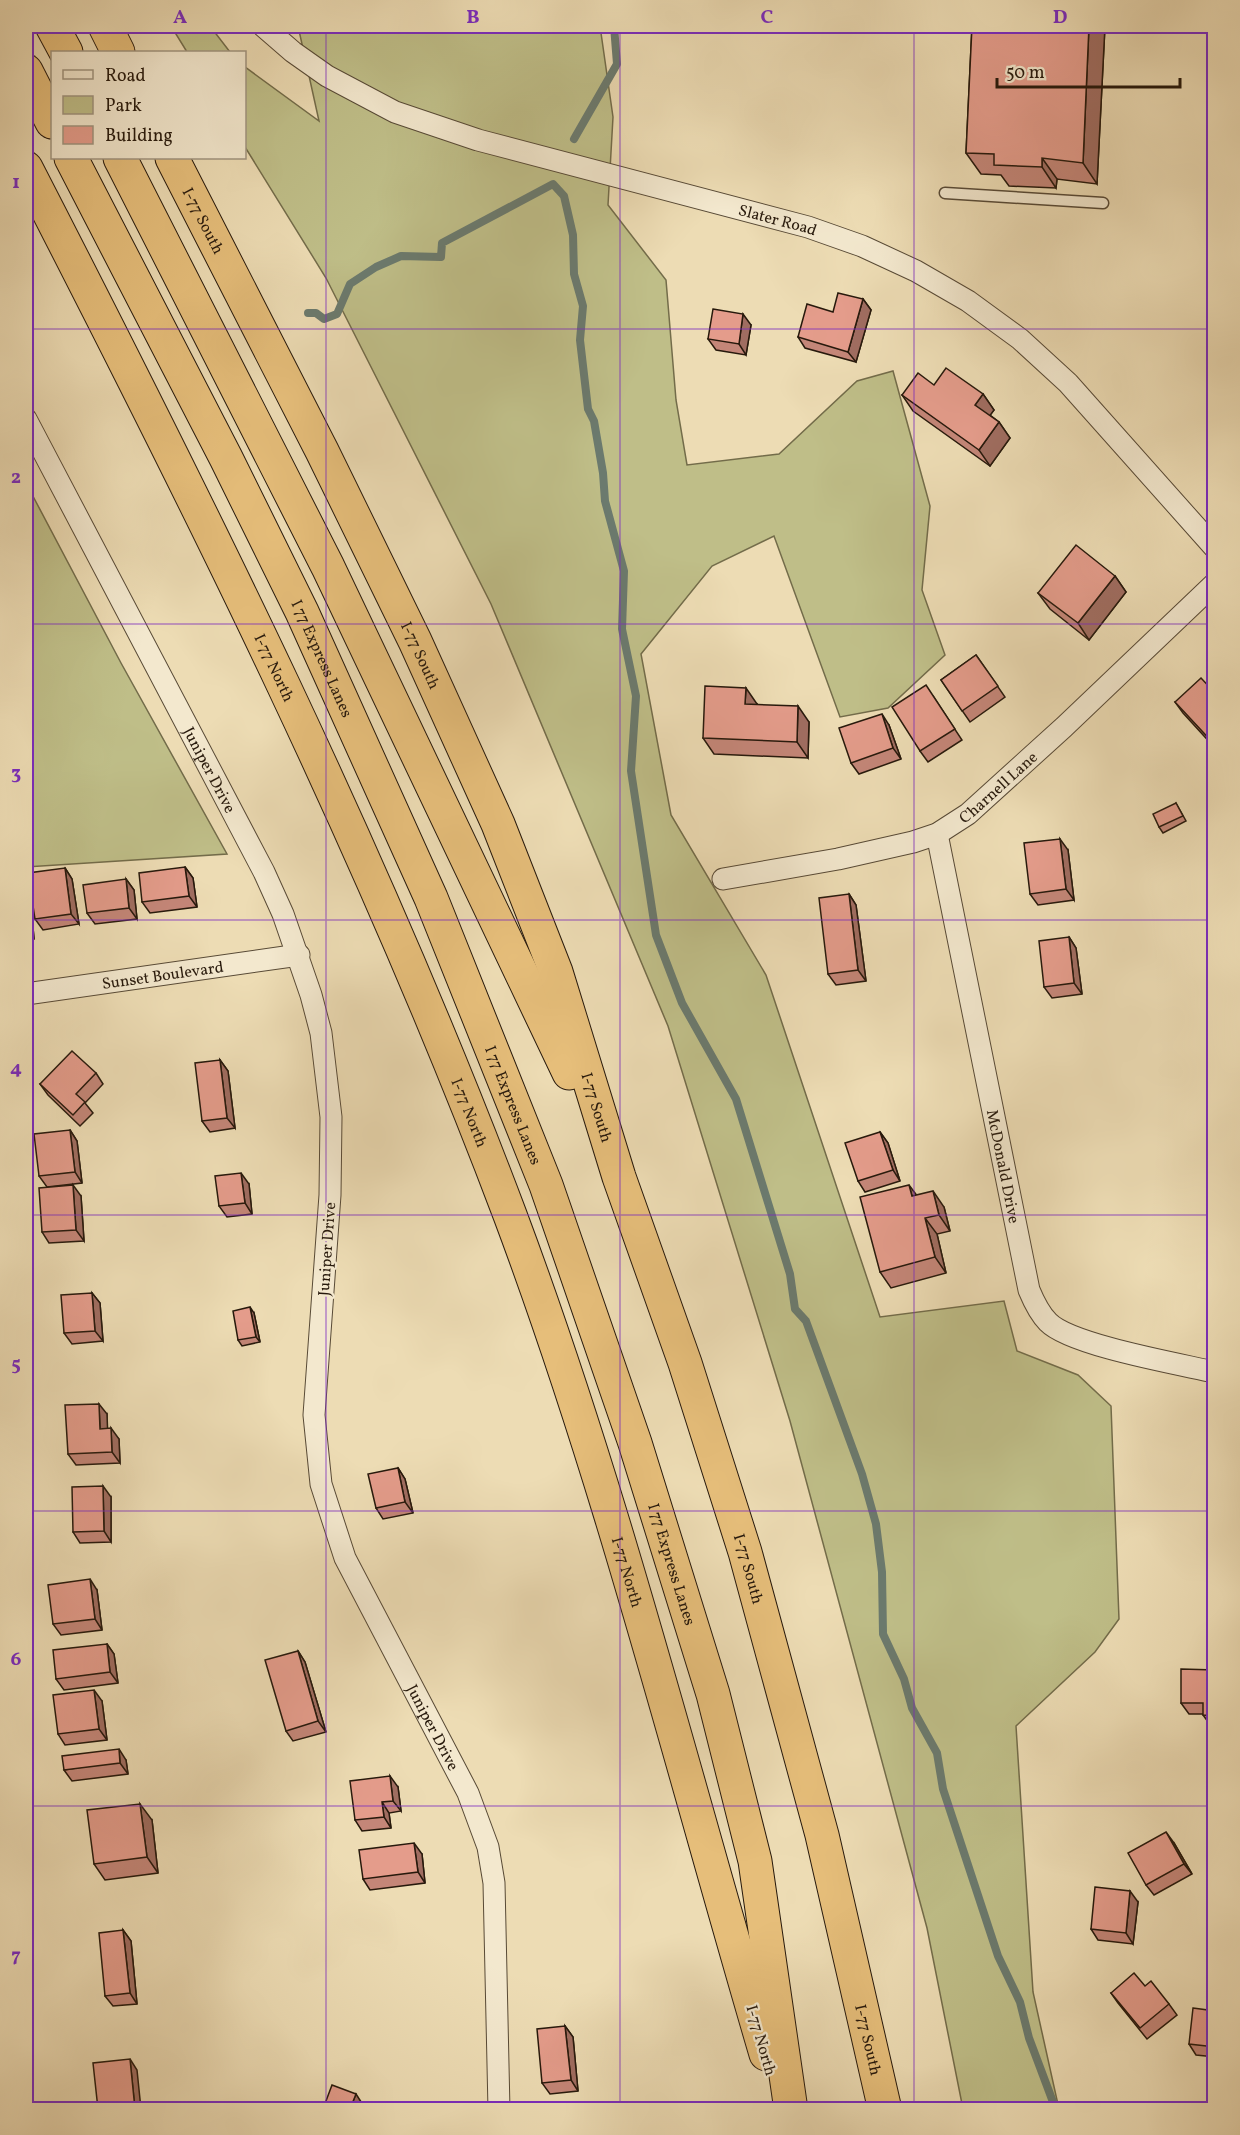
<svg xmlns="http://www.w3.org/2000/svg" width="1240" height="2135" viewBox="0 0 1240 2135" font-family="Vollkorn,serif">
  <rect width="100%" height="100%" fill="#eddcb4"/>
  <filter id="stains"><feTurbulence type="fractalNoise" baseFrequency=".00333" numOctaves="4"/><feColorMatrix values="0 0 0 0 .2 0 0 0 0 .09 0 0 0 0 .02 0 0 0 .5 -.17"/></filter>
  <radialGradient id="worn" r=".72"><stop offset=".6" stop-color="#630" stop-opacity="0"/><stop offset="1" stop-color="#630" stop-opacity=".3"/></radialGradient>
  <g fill="#bfbe88" stroke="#736c4a" stroke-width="1.5">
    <path d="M171,26H210L230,52H187Z"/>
    <path d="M298,26H600L613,117L608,205L666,280L676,400L687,465L779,454L857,381L893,371L930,506L922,590L945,655L888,708L840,717L774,536L712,566L641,654L671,815L766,975L880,1317L1004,1301L1017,1351L1078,1375L1111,1406L1119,1619L1095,1652L1016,1726L1033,1992L1059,2109H963L927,1928L790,1421L668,1026L491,604L326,278L245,147V67L319,121Z"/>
    <path d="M26,483L121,663L227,854L26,867Z"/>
  </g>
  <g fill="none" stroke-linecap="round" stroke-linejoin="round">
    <g stroke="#6b7a6e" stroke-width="8">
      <path d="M574,139L617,64L614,26"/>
      <path d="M308,313H316L324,319L337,314L350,284L376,267L401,256L441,257L442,243L553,184L564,196L573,235L574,274L583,306L580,340L588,409L594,421L603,473L605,501L624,571L622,629L636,696L631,771L656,935L682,1003L736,1099L790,1274L795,1309L806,1321L862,1474L876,1524L882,1572L883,1634L904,1679L912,1708L937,1753L943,1789L998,1956L1020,2002L1029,2038L1056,2110"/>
    </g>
    <g stroke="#584a36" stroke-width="13">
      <path id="service" d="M945,193L1103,203"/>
    </g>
    <g stroke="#584a36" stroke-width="23">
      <g id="minor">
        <path id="s1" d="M263,26L293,52L327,76L395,112L478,140L808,227L862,246L916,271L968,301L1020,339L1068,383L1214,547"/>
        <path id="s2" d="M26,419L264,872L283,914L311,995L321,1033L331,1117L330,1195L314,1415L321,1484L345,1558L468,1793L488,1847L494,1883L499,2110"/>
        <path id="s3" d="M937,834L1029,1290C1034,1302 1039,1313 1048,1322C1070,1345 1179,1364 1214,1372"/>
        <path id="s4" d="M723,879L838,859L913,842L937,834L968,814L1064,727L1214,584"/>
        <path id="s5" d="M26,994L299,955"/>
      </g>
    </g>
    <g stroke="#27190c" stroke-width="35">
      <g id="motorway">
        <path d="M52,26L66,52"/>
        <path d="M105,26L118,52"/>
        <path d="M26,71L52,122"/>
        <path id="s6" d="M71,158L226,458L302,612L431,898L546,1185L635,1443L713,1694L755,1861L791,2110"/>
        <path d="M120,158L328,567L569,1073"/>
        <path id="s7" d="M172,158L322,451L415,641L498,824L556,972L619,1177L685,1363L745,1552L822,1835L885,2110"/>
        <path id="s8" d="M26,168C202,510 374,854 510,1215C613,1490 683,1773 766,2054"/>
      </g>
    </g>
    <use href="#service" stroke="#f3e8ce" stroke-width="10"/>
    <use href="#minor" stroke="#f3e8ce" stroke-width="21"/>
    <use href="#motorway" stroke="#e6be7a" stroke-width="33"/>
  </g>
  <g fill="#c48678" stroke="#27190c" stroke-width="1.5">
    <path d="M972,26H1105L1097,184L1057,179L1056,188L1009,186L1001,175L981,174L966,153Z"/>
    <path d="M863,299L871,310L856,362L805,348L798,337L833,312Z"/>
    <path d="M751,325L746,355L716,350L708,339Z"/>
    <path d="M934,385L983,394L994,410L990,415L999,422L1010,438L990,466L913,411L902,395Z"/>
    <path d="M1115,576L1126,592L1089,640L1050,609L1038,593Z"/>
    <path d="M976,655L1005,697L970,722L941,680Z"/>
    <path d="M1215,693V748L1183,713L1175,702Z"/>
    <path d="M933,696L962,740L928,762L920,751Z"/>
    <path d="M757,704V705L809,722L808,758L714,754L703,738Z"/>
    <path d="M889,725L901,759L859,774L851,763Z"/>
    <path d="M1176,803L1186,821L1163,833L1159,827Z"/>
    <path d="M1068,850L1074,900L1038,905L1030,894Z"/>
    <path d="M185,867L193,878L197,907L150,913L142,902Z"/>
    <path d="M65,868L72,879L79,924L43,930L35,919Z"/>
    <path d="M126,879L134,890L137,919L95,924L87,913Z"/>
    <path d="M26,886L30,892L34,939L26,940Z"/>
    <path d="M849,894L856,905L866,981L836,985L828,974Z"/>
    <path d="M1069,937L1076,948L1082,994L1052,998L1044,987Z"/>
    <path d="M220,1060L228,1071L235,1128L210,1132L202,1121Z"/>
    <path d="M96,1073L103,1084L85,1103L93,1113L80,1126L48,1095L40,1084Z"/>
    <path d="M70,1130L77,1141L82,1183L47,1187L39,1176Z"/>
    <path d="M880,1132L888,1143L900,1181L865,1192L858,1181Z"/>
    <path d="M249,1184L252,1214L227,1217L219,1206Z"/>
    <path d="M917,1195L944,1207L950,1231L937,1234L946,1273L891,1288L880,1272Z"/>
    <path d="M81,1196L84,1241L49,1243L42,1232Z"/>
    <path d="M92,1293L100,1303L103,1341L72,1344L64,1333Z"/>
    <path d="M254,1313L260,1342L242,1346L238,1340Z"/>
    <path d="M107,1414V1428L119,1439L120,1463L76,1465L68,1454Z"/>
    <path d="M398,1468L405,1479L413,1513L383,1519L376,1508Z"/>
    <path d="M111,1497V1542L80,1543L73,1532Z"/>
    <path d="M97,1590L102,1630L61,1635L53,1624Z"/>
    <path d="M107,1644L114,1654L118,1683L64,1690L56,1679Z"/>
    <path d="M298,1651L305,1662L326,1732L293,1741L286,1731Z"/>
    <path d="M1215,1670V1726H1211L1203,1715V1714H1189L1181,1703Z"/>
    <path d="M102,1701L107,1740L65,1745L58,1734Z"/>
    <path d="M126,1760L128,1774L72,1781L64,1770Z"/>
    <path d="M398,1787L401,1811L389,1813L391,1828L362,1831L355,1820Z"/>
    <path d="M152,1820L158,1873L105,1880L94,1864Z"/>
    <path d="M1174,1843L1192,1874L1154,1895L1146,1885Z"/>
    <path d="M422,1854L425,1883L370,1890L363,1879Z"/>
    <path d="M1138,1902L1133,1944L1098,1940L1091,1929Z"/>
    <path d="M123,1930L131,1941L137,2004L113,2006L105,1996Z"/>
    <path d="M1145,1986L1169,2004L1177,2015L1147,2039L1118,2003L1111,1993Z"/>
    <path d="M1215,2011V2057L1196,2055L1189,2044Z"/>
    <path d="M565,2026L573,2037L578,2091L550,2094L542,2083Z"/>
  </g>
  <g fill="#a06d61" stroke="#27190c" stroke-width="1.5">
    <path d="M1089,26H1105L1097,184L1083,163Z"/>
    <path d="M1042,158L1057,179L1056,188L1042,167Z"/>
    <path d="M863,299L871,310L856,362L848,352Z"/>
    <path d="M743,314L751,325L746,355L739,344Z"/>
    <path d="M983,394L994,410L986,421L975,405Z"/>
    <path d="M999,422L1010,438L990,466L979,450Z"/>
    <path d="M1115,576L1126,592L1089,640L1078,623Z"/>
    <path d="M746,688L757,704L756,720L745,704Z"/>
    <path d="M798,706L809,722L808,758L797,742Z"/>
    <path d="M882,714L889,725L901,759L893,748Z"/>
    <path d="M1060,839L1068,850L1074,900L1066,889Z"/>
    <path d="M185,867L193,878L197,907L189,896Z"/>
    <path d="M65,868L72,879L79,924L71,914Z"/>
    <path d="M126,879L134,890L137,919L129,908Z"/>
    <path d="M26,886L30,892L34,939L27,928L26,917Z"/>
    <path d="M849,894L856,905L866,981L858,970Z"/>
    <path d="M1069,937L1076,948L1082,994L1074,983Z"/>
    <path d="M220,1060L228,1071L235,1128L227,1118Z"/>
    <path d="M70,1130L77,1141L82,1183L75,1172Z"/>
    <path d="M880,1132L888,1143L900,1181L893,1170Z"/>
    <path d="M241,1173L249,1184L252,1214L245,1203Z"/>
    <path d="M73,1185L81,1196L84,1241L76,1230Z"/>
    <path d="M909,1185L921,1201L912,1196Z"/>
    <path d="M933,1191L944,1207L950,1231L939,1215Z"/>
    <path d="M925,1218L937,1234L946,1273L935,1257Z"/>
    <path d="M92,1293L100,1303L103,1341L95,1331Z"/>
    <path d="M250,1307L254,1313L260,1342L256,1337Z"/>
    <path d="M99,1404L107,1414L108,1440L100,1429Z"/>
    <path d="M111,1428L119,1439L120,1463L112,1452Z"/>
    <path d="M398,1468L405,1479L413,1513L405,1502Z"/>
    <path d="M103,1486L111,1497V1542L104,1531Z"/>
    <path d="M90,1579L97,1590L102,1630L95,1619Z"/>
    <path d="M107,1644L114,1654L118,1683L110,1672Z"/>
    <path d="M298,1651L305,1662L326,1732L318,1721Z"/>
    <path d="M94,1690L102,1701L107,1740L99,1729Z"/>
    <path d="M119,1749L126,1760L128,1774L120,1763Z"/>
    <path d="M390,1776L398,1787L401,1811L393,1801Z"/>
    <path d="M382,1802L389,1813L391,1828L384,1817Z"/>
    <path d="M140,1804L152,1820L158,1873L147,1857Z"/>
    <path d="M1166,1832L1174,1843L1192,1874L1184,1864Z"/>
    <path d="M414,1843L422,1854L425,1883L418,1872Z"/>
    <path d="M1130,1891L1138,1902L1133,1944L1126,1933Z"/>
    <path d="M123,1930L131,1941L137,2004L130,1993Z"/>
    <path d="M565,2026L573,2037L578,2091L571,2080Z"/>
    <path d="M130,2059L137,2070L141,2109H135Z"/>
    <path d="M356,2094L363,2105L362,2109H350Z"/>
  </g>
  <g fill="#e49c8b" stroke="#27190c" stroke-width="1.5">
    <path d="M972,26H1089L1083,163L1042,158V167L994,165V154L966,153Z"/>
    <path d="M838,293L863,299L848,352L798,337L807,304L833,312Z"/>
    <path d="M713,309L743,314L739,344L708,339Z"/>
    <path d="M946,368L983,394L975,405L999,422L979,450L902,395L918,373L934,385Z"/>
    <path d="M1076,545L1115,576L1078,623L1038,593Z"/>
    <path d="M976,655L998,686L962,711L941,680Z"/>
    <path d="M1201,678L1215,693V745L1175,702Z"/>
    <path d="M926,685L955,729L920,751L892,707Z"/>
    <path d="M705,686L746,688L745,704L798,706L797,742L703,738Z"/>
    <path d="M882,714L893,748L851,763L839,728Z"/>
    <path d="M1176,803L1183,816L1159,827L1153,814Z"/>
    <path d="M1060,839L1066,889L1030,894L1024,843Z"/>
    <path d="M185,867L189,896L142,902L139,873Z"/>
    <path d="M65,868L71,914L35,919L28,873Z"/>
    <path d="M126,879L129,908L87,913L83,885Z"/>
    <path d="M849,894L858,970L828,974L819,898Z"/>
    <path d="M1069,937L1074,983L1044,987L1039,941Z"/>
    <path d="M72,1051L96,1073L76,1094L85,1102L73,1115L40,1084Z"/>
    <path d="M220,1060L227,1118L202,1121L195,1063Z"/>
    <path d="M70,1130L75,1172L39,1176L34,1134Z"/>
    <path d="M880,1132L893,1170L858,1181L845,1143Z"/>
    <path d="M241,1173L245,1203L219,1206L215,1176Z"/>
    <path d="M73,1185L76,1230L42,1232L39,1188Z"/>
    <path d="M909,1185L912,1196L933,1191L939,1215L925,1218L935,1257L880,1272L860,1197Z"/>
    <path d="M92,1293L95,1331L64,1333L61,1295Z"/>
    <path d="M250,1307L256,1337L238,1340L233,1311Z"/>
    <path d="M99,1404L100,1429L111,1428L112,1452L68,1454L65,1405Z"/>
    <path d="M398,1468L405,1502L376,1508L368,1474Z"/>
    <path d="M103,1486L104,1531L73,1532L72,1487Z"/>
    <path d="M90,1579L95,1619L53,1624L48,1585Z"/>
    <path d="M107,1644L110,1672L56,1679L53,1650Z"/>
    <path d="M298,1651L318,1721L286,1731L265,1660Z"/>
    <path d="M1181,1669L1215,1670V1716L1203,1715V1703H1181Z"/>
    <path d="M94,1690L99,1729L58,1734L53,1695Z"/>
    <path d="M119,1749L120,1763L64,1770L62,1756Z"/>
    <path d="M390,1776L393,1801L382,1802L384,1817L355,1820L350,1781Z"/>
    <path d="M140,1804L147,1857L94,1864L87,1810Z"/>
    <path d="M1166,1832L1184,1864L1146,1885L1128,1853Z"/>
    <path d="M1215,1832V1852L1213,1851Z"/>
    <path d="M414,1843L418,1872L363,1879L359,1850Z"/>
    <path d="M1095,1887L1130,1891L1126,1933L1091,1929Z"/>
    <path d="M123,1930L130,1993L105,1996L99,1933Z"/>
    <path d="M1134,1973L1145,1986L1151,1981L1169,2004L1140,2028L1111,1993Z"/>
    <path d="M1193,2008L1215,2011V2047L1189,2044Z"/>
    <path d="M565,2026L571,2080L542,2083L537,2029Z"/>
    <path d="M130,2059L135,2109H98L93,2063Z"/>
    <path d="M332,2085L356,2094L350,2109H323Z"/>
  </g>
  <path fill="none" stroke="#7b2cbf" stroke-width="1.5" stroke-opacity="0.55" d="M326,26V2110M620,26V2110M914,26V2110M26,329H1214M26,624H1214M26,920H1214M26,1215H1214M26,1511H1214M26,1806H1214"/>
  <g text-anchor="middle" stroke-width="4.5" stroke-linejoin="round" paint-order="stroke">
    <g font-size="16" fill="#27190c" stroke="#f3e8ce">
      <text dy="6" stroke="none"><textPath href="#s1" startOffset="556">Slater Road</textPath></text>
      <text dy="6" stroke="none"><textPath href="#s7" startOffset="70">I-77 South</textPath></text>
      <text dy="6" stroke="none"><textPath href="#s7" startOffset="556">I-77 South</textPath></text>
      <text dy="6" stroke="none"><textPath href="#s6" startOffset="560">I 77 Express Lanes</textPath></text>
      <text dy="6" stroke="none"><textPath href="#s8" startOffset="558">I-77 North</textPath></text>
      <text dy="6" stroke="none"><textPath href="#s2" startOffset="396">Juniper Drive</textPath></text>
      <text dy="6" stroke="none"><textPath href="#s4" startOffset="296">Charnell Lane</textPath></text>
      <text dy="6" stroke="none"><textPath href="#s5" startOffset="138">Sunset Boulevard</textPath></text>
      <text dy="6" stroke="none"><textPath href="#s6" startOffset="1046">I 77 Express Lanes</textPath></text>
      <text dy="6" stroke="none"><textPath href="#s7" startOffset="1042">I-77 South</textPath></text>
      <text dy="6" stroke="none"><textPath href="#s8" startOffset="1044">I-77 North</textPath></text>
      <text dy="6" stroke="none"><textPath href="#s3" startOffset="339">McDonald Drive</textPath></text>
      <text transform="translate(326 1249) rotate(-86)" y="6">Juniper Drive</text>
      <text dy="6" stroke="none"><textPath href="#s6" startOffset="1532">I 77 Express Lanes</textPath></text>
      <text dy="6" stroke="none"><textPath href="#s7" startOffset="1528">I-77 South</textPath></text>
      <text dy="6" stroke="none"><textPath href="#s8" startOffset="1530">I-77 North</textPath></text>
      <text dy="6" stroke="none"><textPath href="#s2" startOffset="1404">Juniper Drive</textPath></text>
      <text transform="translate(762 2040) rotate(74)" y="6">I-77 North</text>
      <text dy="6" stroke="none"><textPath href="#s7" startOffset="2014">I-77 South</textPath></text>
    </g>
  </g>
  <rect width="1240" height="2135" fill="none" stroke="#eddcb4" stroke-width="66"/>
  <rect x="51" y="51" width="195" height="108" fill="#f3e8ce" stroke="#a19580" stroke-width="1.5"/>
  <rect x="63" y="70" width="30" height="9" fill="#f3e8ce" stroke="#a19580" stroke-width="1.5"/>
  <text x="105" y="81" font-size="18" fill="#27190c">Road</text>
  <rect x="63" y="96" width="30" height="18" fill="#bfbe88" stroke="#a19580" stroke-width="1.5"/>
  <text x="105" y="111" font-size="18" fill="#27190c">Park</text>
  <rect x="63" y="126" width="30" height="18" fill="#e49c8b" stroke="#a19580" stroke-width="1.5"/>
  <text x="105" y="141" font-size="18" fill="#27190c">Building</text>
  <path d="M997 78v9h183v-9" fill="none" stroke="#27190c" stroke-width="3"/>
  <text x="1006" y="78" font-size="18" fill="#27190c" stroke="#f3e8ce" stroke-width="4.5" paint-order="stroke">50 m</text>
  <rect x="33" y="33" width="1174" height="2069" fill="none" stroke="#7b2cbf" stroke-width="2"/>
  <g font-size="20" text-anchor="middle" font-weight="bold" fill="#7b2cbf">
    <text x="180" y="23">A</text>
    <text x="473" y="23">B</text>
    <text x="767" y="23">C</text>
    <text x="1060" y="23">D</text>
    <text x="16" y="188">1</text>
    <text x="16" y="483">2</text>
    <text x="16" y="779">3</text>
    <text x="16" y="1074">4</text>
    <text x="16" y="1370">5</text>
    <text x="16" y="1665">6</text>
    <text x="16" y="1961">7</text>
  </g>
  <rect width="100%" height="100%" filter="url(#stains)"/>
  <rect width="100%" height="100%" fill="url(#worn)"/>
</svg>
